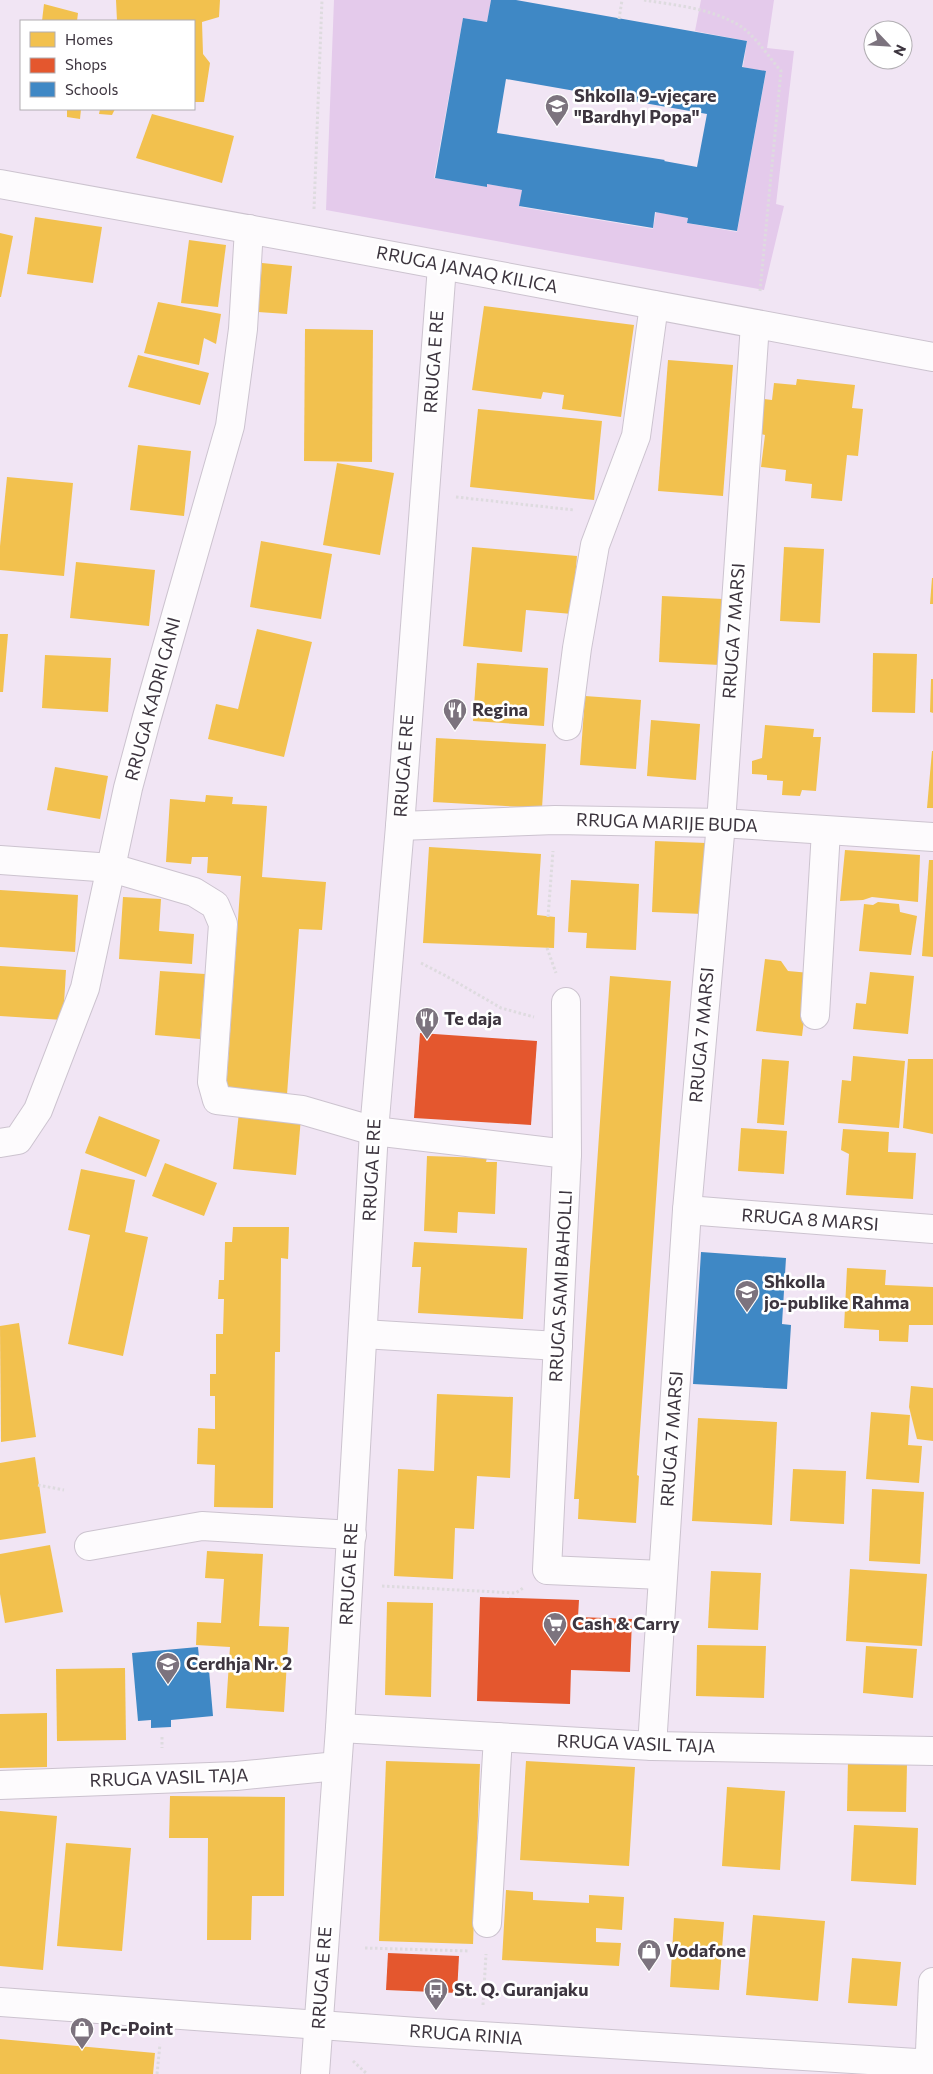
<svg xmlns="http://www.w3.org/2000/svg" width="933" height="2074" viewBox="0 0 933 2074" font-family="Commissioner,sans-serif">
  <rect width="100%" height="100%" fill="#f1e5f4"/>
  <path fill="#e4caeb" d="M334,0H491L487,22L463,18L434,178L487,187V184L522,190L520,207L653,229L656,212L688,218L687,223L737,232L766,72L743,67L747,41L695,31L701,0H774L767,48L794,51L776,204L784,206L764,290L326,210Z"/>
  <g fill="#f2c14e">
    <path d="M116,0H220L219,17L202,22L203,54L210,63L204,102H194V21H117Z"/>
    <path d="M44,4L78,13L77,21H42Z"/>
    <path d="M67,109H81L80,119L67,117Z"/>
    <path d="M100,109H115L112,115L99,114Z"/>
    <path d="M152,114L234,136L222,183L136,158Z"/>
    <path d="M35,217L102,227L93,283L27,274Z"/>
    <path d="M0,233L13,236L1,297H0Z"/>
    <path d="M189,240L226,245L218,307L181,303Z"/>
    <path d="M262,263L292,266L287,314L258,312Z"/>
    <path d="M158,302L221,314L216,344L204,338L199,365L144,353Z"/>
    <path d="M484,306L634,325L621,417L562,409L564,395L543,392L541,399L472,390Z"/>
    <path d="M305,329L373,330L372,462L304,461Z"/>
    <path d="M138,355L209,373L200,405L128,387Z"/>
    <path d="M668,360L733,365L723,496L658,491Z"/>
    <path d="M797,379L855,385L852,408L863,409L858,456L847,455L842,501L811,498L812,484L785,481L786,470L761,467L765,435L761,434L764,399L772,400L774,383L796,385Z"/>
    <path d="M478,409L602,421L594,500L470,487Z"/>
    <path d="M138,445L191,451L184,516L130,510Z"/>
    <path d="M337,463L394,473L380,555L323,545Z"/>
    <path d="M7,477L73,483L64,576L0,570V546Z"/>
    <path d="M261,541L332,554L321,619L250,607Z"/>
    <path d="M472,547L577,556L572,614L526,610L522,652L463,646Z"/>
    <path d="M784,547L824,549L820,623L780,621Z"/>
    <path d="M76,562L155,570L149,626L70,618Z"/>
    <path d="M932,578H933V604H930Z"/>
    <path d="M662,596L723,599L720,665L659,662Z"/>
    <path d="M257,629L312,642L284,757L208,739L216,704L238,709Z"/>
    <path d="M0,634H8L3,692H0Z"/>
    <path d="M873,653L917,654L915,713L872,712Z"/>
    <path d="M45,655L111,658L108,712L42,708Z"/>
    <path d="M477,663L548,668L544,726L473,721Z"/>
    <path d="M931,679H933V713L930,712Z"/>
    <path d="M585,696L641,700L636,769L580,765Z"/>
    <path d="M651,720L700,724L696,780L647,776Z"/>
    <path d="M765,725L814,729L813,737H821L816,791L802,790L800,796L782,795L783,781L767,780V775L752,774V761L762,758Z"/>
    <path d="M436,738L546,744L542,808L433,802Z"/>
    <path d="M932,751H933V808H927Z"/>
    <path d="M55,767L108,776L100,819L47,810Z"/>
    <path d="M206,795L233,797L232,804L267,806L262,877L326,882L322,930L299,929L287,1095L226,1091L241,876L207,873L208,857H192L191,864L166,862L170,799L205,802Z"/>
    <path d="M655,841L706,843L703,914L652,912Z"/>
    <path d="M429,847L541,854L537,915L555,917L554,948L423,943Z"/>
    <path d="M845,850L920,855L918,902L872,897L863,900L840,901Z"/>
    <path d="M929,860H933V957L922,956Z"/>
    <path d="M571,880L639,884L636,950L586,948L587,933L568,932Z"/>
    <path d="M0,890L78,895L75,952L0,947Z"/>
    <path d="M123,897L161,899L159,931L194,934L192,964L119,959Z"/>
    <path d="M878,902L899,904L900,912L917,916L911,955L859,951L864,904L873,905Z"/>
    <path d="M765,959L781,961L788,971L810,973L802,1036L756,1031Z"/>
    <path d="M0,966L66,970L63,1020L0,1016Z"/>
    <path d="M160,971L205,974L200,1039L155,1035Z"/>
    <path d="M870,972L914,976L908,1034L853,1029L856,1003L866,1004Z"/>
    <path d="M610,976L671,981L637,1475L639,1476L636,1523L578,1519L579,1499H574Z"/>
    <path d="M853,1056L905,1061L899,1128L838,1123L842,1080L851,1081Z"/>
    <path d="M762,1059L789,1061L784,1125L757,1123Z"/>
    <path d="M908,1059H933V1134L903,1128Z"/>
    <path d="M239,1112L301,1118L296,1175L233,1169Z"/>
    <path d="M99,1116L160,1140L146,1177L85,1153Z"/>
    <path d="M741,1128L787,1131L784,1174L738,1171Z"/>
    <path d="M843,1129L889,1132L888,1152L916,1153L913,1199L846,1195L849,1154L841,1150Z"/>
    <path d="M427,1156L487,1158L486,1162H497L495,1214L458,1212L457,1233L424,1231Z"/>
    <path d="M165,1163L217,1183L204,1216L152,1196Z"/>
    <path d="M81,1169L135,1180L125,1232L148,1237L123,1356L68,1344L90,1235L68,1230Z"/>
    <path d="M233,1227H289L288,1259L281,1258L280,1352H275L273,1508L214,1507L215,1465L197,1464L198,1428L215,1429V1396H210V1374H216V1334H223L224,1299H218L219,1280H224L225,1242H232Z"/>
    <path d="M414,1242L527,1248L523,1319L418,1313L421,1267H412Z"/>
    <path d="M847,1268L886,1270L885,1285L933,1287V1325H909L908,1342L879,1341V1330L844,1328Z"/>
    <path d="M19,1323L36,1437L1,1442L0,1326Z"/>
    <path d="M911,1386L933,1388V1441L917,1439L909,1407Z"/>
    <path d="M437,1394L513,1397L510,1478L477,1476L474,1529L455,1528L453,1579L394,1576L398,1469L434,1471Z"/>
    <path d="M871,1412L910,1415L908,1445L922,1446L919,1483L866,1479Z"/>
    <path d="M698,1418L777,1422L772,1525L692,1521Z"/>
    <path d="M35,1457L46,1533L0,1540V1463Z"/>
    <path d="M793,1469L846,1471L844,1524L790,1521Z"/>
    <path d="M872,1489L924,1492L920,1564L869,1561Z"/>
    <path d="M50,1545L63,1612L5,1623L0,1594V1554Z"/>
    <path d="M207,1551L263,1554L259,1626L289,1627L284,1712L226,1708L230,1647L196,1645L197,1622L221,1623L224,1579L205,1578Z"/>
    <path d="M850,1569L927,1574L922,1646L846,1641Z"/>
    <path d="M711,1571L761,1573L758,1630L708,1628Z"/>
    <path d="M387,1602L433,1603L431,1697L385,1695Z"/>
    <path d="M697,1645L766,1646L764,1698L696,1696Z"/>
    <path d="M866,1646L917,1649L913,1698L863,1693Z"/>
    <path d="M125,1668L126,1740L57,1741L56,1669Z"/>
    <path d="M47,1713V1767L0,1768V1714Z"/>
    <path d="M386,1761L480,1764L473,1944L379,1941Z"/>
    <path d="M526,1761L635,1767L629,1866L520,1860Z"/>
    <path d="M848,1761L907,1763L906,1812L847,1811Z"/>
    <path d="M727,1787L785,1791L780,1870L722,1866Z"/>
    <path d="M170,1796L285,1797L284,1896H252L251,1940H207L208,1838H169Z"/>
    <path d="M0,1811L57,1816L43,1970L0,1966Z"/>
    <path d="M854,1825L918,1828L916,1885L851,1881Z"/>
    <path d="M66,1843L131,1848L122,1951L57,1946Z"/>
    <path d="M506,1890L533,1892V1900L589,1903V1895L624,1897L622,1930L596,1928V1942L621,1943L619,1966L502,1960Z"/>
    <path d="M753,1915L825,1921L818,2001L746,1995Z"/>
    <path d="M674,1918L724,1922L719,1990L670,1987Z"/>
    <path d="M852,1958L901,1962L897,2006L848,2003Z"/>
    <path d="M0,2039L155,2053L153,2074H0Z"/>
  </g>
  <g fill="#e4572e">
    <path d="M420,1033L537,1041L531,1125L414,1118Z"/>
    <path d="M480,1597L579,1600L578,1617L632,1619L630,1672L571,1670L570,1704L477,1701Z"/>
    <path d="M388,1953L459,1956L457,1993L386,1990Z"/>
  </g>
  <g fill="#3f88c5" fill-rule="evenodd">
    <path d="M491,0H516L747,41L742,67L766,71L737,231L687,223L688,218L655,212L653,228L519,206L522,190L487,184V187L435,178L463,18L487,22ZM506,79L707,114L697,167L664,161L665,160L497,133Z"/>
    <path d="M701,1252L786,1258L782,1324L791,1325L787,1389L693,1384Z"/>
    <path d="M198,1647L200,1668L209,1670L213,1716L171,1720V1727L151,1728V1720L138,1721L132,1653Z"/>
  </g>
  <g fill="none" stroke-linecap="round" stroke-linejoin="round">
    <g stroke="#ccc3cf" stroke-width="30">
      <g id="minor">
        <path d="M0,184L313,241L933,357"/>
        <path d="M567,726L577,648L595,545L636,436L654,305"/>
        <path d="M400,826L555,820L721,823L933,837"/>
        <path d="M0,860L112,868L194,892L215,905L223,924L212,1082L217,1100L302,1110L374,1131L567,1154"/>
        <path d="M566,1002L567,1154L547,1570L662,1575"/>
        <path d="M815,1015L826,831"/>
        <path d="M0,1143L18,1140L38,1110L85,988L128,788L147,717L230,426L243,329L249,229"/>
        <path d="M687,1210L933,1229"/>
        <path d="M363,1334L558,1346"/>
        <path d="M89,1546L202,1526L352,1535"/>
        <path d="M340,1728L652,1746L933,1751"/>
        <path d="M652,1746L687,1210L721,823L755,324"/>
        <path d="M0,1785L236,1776L337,1766"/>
        <path d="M487,1923L498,1737"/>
        <path d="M315,2074L340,1728L374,1131L400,826L442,266"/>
        <path d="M929,2074L933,1982"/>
      </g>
    </g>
    <g stroke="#ccc3cf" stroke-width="30">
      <path id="major" d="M0,2002L417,2032L933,2064"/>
    </g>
    <g stroke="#dedbdf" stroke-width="3" stroke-dasharray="2.5 2.5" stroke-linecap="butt">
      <path d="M644,0C674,5 708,8 735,23C753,32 767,55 781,71L760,291"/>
      <path d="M619,19L622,0"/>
      <path d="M314,209L322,0"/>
      <path d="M456,497L574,510"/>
      <path d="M548,917L553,851"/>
      <path d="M547,948L556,973"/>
      <path d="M421,963L446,976L501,1008L534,1017"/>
      <path d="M38,1485L64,1490"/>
      <path d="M382,1586L516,1593L523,1588"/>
      <path d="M162,1737V1748"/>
      <path d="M365,1948L470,1951"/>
      <path d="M483,2005L486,1954"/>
      <path d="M353,2061L367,2074"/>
      <path d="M157,2074L160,2044"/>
    </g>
    <use href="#minor" stroke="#fdfbfd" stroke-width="28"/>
    <use href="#major" stroke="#fdfbfd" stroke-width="28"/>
  </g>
  <defs>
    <g id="school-pin" transform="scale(1.25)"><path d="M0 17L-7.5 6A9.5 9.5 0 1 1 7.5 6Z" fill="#7c737e" stroke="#fff"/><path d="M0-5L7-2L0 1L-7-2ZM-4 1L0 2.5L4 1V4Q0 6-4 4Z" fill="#fff"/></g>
    <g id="restaurant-pin" transform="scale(1.25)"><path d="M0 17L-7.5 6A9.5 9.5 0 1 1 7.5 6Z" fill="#7c737e" stroke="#fff"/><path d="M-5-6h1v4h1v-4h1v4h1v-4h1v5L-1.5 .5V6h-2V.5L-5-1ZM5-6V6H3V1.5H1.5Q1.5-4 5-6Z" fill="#fff"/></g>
    <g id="supermarket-pin" transform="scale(1.25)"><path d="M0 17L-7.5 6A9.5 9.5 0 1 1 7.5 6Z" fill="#7c737e" stroke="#fff"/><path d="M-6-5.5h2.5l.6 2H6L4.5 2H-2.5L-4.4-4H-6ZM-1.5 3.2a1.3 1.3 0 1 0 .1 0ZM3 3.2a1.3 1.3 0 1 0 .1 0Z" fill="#fff"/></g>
    <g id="shop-pin" transform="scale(1.25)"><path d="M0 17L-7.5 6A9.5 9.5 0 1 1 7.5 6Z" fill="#7c737e" stroke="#fff"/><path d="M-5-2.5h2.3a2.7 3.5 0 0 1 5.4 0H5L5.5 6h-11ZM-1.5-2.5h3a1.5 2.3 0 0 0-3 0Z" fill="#fff"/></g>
    <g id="bus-pin" transform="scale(1.25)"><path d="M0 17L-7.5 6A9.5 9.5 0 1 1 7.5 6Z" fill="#7c737e" stroke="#fff"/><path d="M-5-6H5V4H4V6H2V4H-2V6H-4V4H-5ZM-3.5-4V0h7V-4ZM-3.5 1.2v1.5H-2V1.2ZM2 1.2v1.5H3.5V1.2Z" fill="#fff"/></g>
  </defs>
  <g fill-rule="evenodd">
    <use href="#school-pin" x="557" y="106"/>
    <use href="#restaurant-pin" x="455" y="710"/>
    <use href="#restaurant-pin" x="427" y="1019"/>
    <use href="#school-pin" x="747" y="1292"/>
    <use href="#supermarket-pin" x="555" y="1624"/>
    <use href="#school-pin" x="168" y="1664"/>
    <use href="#shop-pin" x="649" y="1951"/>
    <use href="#bus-pin" x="436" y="1990"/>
    <use href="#shop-pin" x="82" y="2029"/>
  </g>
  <g text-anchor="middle" stroke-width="5" stroke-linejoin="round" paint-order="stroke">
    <g font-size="18" font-weight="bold" fill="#3d353f" stroke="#fff" text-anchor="start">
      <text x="574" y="102">Shkolla 9-vjeçare<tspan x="574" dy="21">"Bardhyl Popa"</tspan></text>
      <text x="472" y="716">Regina</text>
      <text x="444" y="1025">Te daja</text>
      <text x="764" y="1288">Shkolla<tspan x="764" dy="21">jo-publike Rahma</tspan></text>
      <text x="572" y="1630">Cash &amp; Carry</text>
      <text x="186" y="1670">Cerdhja Nr. 2</text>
      <text x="666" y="1957">Vodafone</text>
      <text x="454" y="1996">St. Q. Guranjaku</text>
      <text x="100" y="2035">Pc-Point</text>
    </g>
    <g font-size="18" fill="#3d353f" stroke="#fff">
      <text transform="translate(467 270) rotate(11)" y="6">RRUGA JANAQ KILICA</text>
      <text transform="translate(434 362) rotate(-86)" y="6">RRUGA E RE</text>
      <text transform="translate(734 631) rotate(-86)" y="6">RRUGA 7 MARSI</text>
      <text transform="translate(153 699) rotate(-75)" y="6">RRUGA KADRI GANI</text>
      <text transform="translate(404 766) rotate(-86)" y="6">RRUGA E RE</text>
      <text transform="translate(667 823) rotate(2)" y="6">RRUGA MARIJE BUDA</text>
      <text transform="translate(702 1035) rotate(-85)" y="6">RRUGA 7 MARSI</text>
      <text transform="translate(372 1170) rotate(-87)" y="6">RRUGA E RE</text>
      <text transform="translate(810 1220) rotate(4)" y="6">RRUGA 8 MARSI</text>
      <text transform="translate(561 1286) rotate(-87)" y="6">RRUGA SAMI BAHOLLI</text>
      <text transform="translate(672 1439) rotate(-86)" y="6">RRUGA 7 MARSI</text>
      <text transform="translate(349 1574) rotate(-87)" y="6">RRUGA E RE</text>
      <text transform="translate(636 1744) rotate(2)" y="6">RRUGA VASIL TAJA</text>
      <text transform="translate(169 1778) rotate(-2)" y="6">RRUGA VASIL TAJA</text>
      <text transform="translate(322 1978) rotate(-86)" y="6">RRUGA E RE</text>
      <text transform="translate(466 2035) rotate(4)" y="6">RRUGA RINIA</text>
    </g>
  </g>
  <rect x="20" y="20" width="175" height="90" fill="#ffffff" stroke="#b1aeb2"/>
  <rect x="30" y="32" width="25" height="15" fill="#f2c14e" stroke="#b1aeb2"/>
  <text x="65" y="45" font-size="15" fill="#3d353f">Homes</text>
  <rect x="30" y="58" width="25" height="15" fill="#e4572e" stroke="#b1aeb2"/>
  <text x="65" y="70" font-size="15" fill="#3d353f">Shops</text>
  <rect x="30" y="82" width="25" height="15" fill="#3f88c5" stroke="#b1aeb2"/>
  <text x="65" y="95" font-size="15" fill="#3d353f">Schools</text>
  <g transform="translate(888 45) rotate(115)"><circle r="24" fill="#ffffff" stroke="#b1aeb2"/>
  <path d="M0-4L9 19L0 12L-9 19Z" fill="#7c737e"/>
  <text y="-8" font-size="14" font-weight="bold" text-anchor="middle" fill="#3d353f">N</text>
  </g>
</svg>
